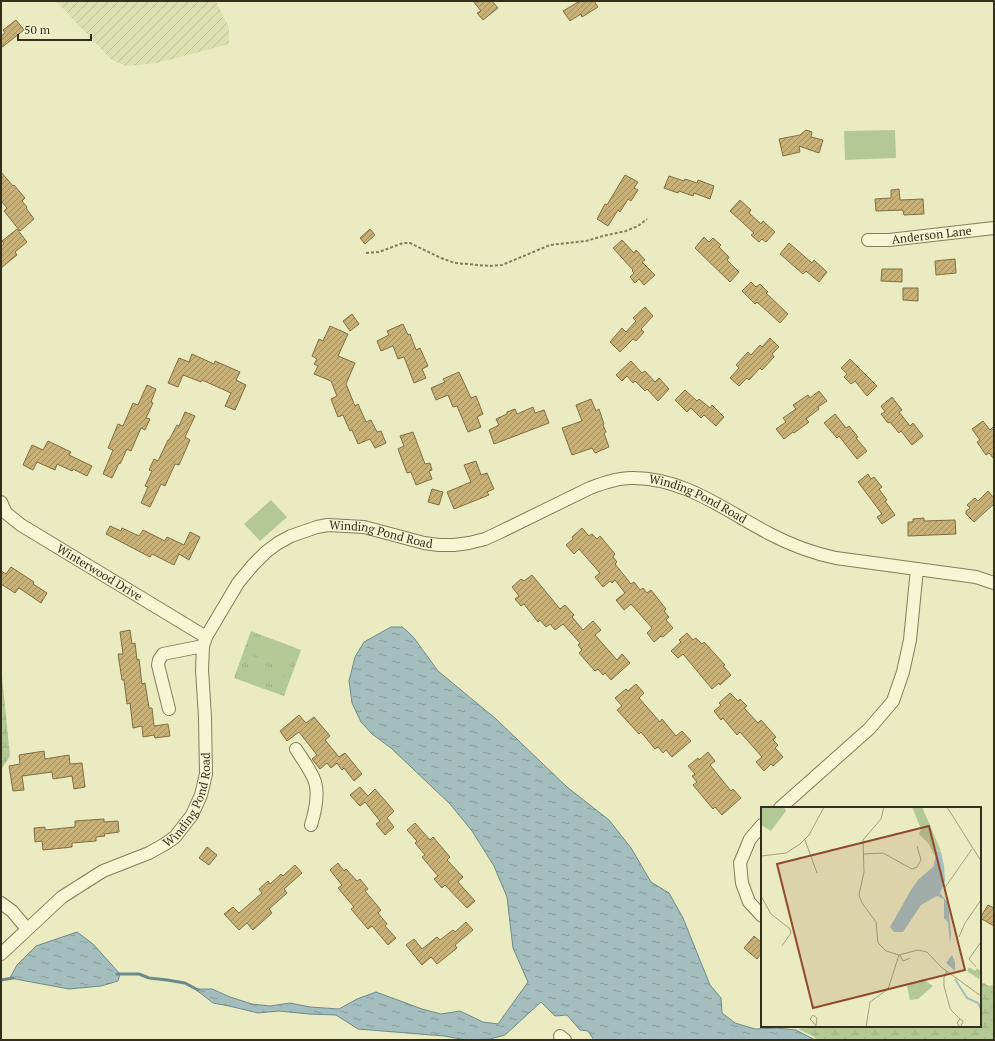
<svg xmlns="http://www.w3.org/2000/svg" width="995" height="1041" viewBox="0 0 995 1041" font-family="'PT Serif',serif">
  <defs>
    <pattern id="farmland-furrows" width="10" height="10" patternUnits="userSpaceOnUse"><rect width="10" height="10" fill="#dae0af"/><path d="M-1 1l2-2M0 10L10 0M9 11l2-2" fill="none" stroke="#bcc096"/></pattern>
    <pattern id="wetland-marsh" width="20" height="14" patternUnits="userSpaceOnUse"><rect width="20" height="14" fill="#b4c896"/><path d="M1 5h8M5 5V1M11 12h8M15 12V8" fill="none" stroke="#9bac81"/></pattern>
    <pattern id="park-tufts" width="24" height="20" patternUnits="userSpaceOnUse"><rect width="24" height="20" fill="#b4c896"/><path d="M3 7l-1-3M5 7V3M7 7l1-3M15 17l-1-3M17 17v-4M19 17l1-3" fill="none" stroke="#9bac81"/></pattern>
    <pattern id="water-ripples" width="26" height="14" patternUnits="userSpaceOnUse"><rect width="26" height="14" fill="#a4bebe"/><path d="M2 4q2-2 4 0t4 0M15 11q2-2 4 0t4 0" fill="none" stroke="#869b9a"/></pattern>
    <pattern id="building-hatch" width="6" height="6" patternUnits="userSpaceOnUse"><rect width="6" height="6" fill="#c7b179"/><path d="M-1 1l2-2M0 6l6-6M5 7l2-2" fill="none" stroke="#a29063"/></pattern>
  </defs>
  <rect width="100%" height="100%" fill="#ebebc1"/>
  <path fill="url(#farmland-furrows)" d="M56,1H216L229,28V44L157,63L126,66L112,60Z"/>
  <g fill="url(#wetland-marsh)">
    <path d="M1,666L10,756L1,770Z"/>
    <path d="M980,981L989,986L994,985V1040H817L813,1036L798,1029L812,1026H980Z"/>
  </g>
  <path fill="url(#park-tufts)" d="M251,631L301,650L284,696L234,678Z"/>
  <g fill="#b4c896">
    <path d="M895,130L896,158L845,160L844,131Z"/>
    <path d="M271,500L287,517L260,541L244,524Z"/>
    <path d="M259,639L292,651L286,667L254,655Z"/>
    <path d="M252,661L285,672L279,687L247,675Z"/>
  </g>
  <g fill="url(#water-ripples)" stroke="#6c8a8b">
    <path d="M391,627H402L407,631L414,638L438,671L496,719L567,787L609,820L631,848L651,882L669,893L683,918L710,985L721,998L722,1013L735,1023L755,1029L776,1028L796,1030L815,1040H594L588,1031L580,1030L567,1015L555,1016L541,1002L505,1035L490,1039L467,1040L444,1036L358,1029L336,1015L309,1014L279,1011L258,1013L229,1006L213,1003L195,989H212L230,997L252,1004L270,1006L290,1003L310,1007L339,1009L357,999L376,992L422,1009L441,1014L460,1011L483,1022L498,1024L528,982L513,948L507,897L494,866L472,831L450,804L391,748L372,734L361,722L352,703L349,681L355,657L364,642Z"/>
    <path d="M77,932L93,944L120,974L118,981L101,986L69,989L10,978L17,965L36,946Z"/>
  </g>
  <g fill="none" stroke-linecap="round" stroke-linejoin="round">
    <g stroke="#6c8a8b" stroke-width="3">
      <path d="M117,974H139L149,978L167,980L185,983L198,990"/>
      <path d="M1,980L13,978"/>
    </g>
  </g>
  <g fill="url(#building-hatch)" stroke="#816e41">
    <path d="M473,1H492L498,8L483,20L477,13L481,11Z"/>
    <path d="M580,1H594L598,7L582,17L581,14L570,21L563,11Z"/>
    <path d="M16,20L24,30L1,48V36L5,33L3,30Z"/>
    <path d="M806,130L812,132L811,137L823,140L819,153L799,146L800,152L783,156L779,139L800,135Z"/>
    <path d="M1,172L13,186L14,185L25,198L22,201L27,207L26,208L34,219L20,231L4,211L7,208L1,201Z"/>
    <path d="M625,175L638,182L634,188L638,190L631,201L628,199L620,212L618,210L608,226L597,219L605,204L607,205Z"/>
    <path d="M669,176L684,181L685,179L697,183L698,180L714,186L710,199L694,193L693,196L679,191L678,193L664,188Z"/>
    <path d="M899,189L900,200L923,199L924,214L904,215L903,210L876,211L875,199L891,198V190Z"/>
    <path d="M740,200L751,210L749,213L761,224L763,221L775,232L766,242L762,239L759,242L751,235L754,233L730,211Z"/>
    <path d="M17,229L27,242L15,252L17,255L1,268V246L4,244L2,241Z"/>
    <path d="M370,229L375,235L365,244L360,238Z"/>
    <path d="M704,237L709,242L713,238L721,245L719,247L729,257L727,260L739,272L730,282L695,248Z"/>
    <path d="M622,240L634,253L636,250L645,260L642,262L655,275L644,285L639,279L635,283L630,277L634,273L632,271L633,270L613,248Z"/>
    <path d="M789,243L812,263L814,260L827,272L819,282L806,271L803,274L780,254Z"/>
    <path d="M955,259L956,273L936,275L935,261Z"/>
    <path d="M882,269H902V282L881,281Z"/>
    <path d="M751,282L756,287L760,284L768,292L766,293L788,314L780,323L757,302L755,304L742,291Z"/>
    <path d="M903,288H918V301L903,300Z"/>
    <path d="M645,307L653,316L641,329L644,332L636,341L633,339L620,352L610,342L622,328L626,332L636,321L633,318Z"/>
    <path d="M352,314L359,324L350,331L343,321Z"/>
    <path d="M403,324L408,335L410,334L416,350L420,348L428,366L422,369L426,378L414,383L404,357L398,359L393,346L381,351L377,341L389,335L387,331Z"/>
    <path d="M330,326L348,334L338,356L355,363L346,384L355,406L358,404L366,422L371,420L377,432L381,431L386,443L375,448L370,439L358,444L352,430L350,431L343,415L338,417L331,399L337,396L331,381L314,374L318,366L314,364L317,359L312,356L319,339L323,341Z"/>
    <path d="M770,338L779,347L772,354L774,357L762,370L760,368L749,380L747,378L739,386L730,378L739,368L736,365L748,352L751,355L760,345L762,347Z"/>
    <path d="M192,354L214,364L215,361L240,372L236,380L246,385L235,410L225,406L231,393L202,380L201,382L183,375L178,387L168,383L179,358L189,362Z"/>
    <path d="M850,359L877,386L867,396L855,381L851,384L844,377L847,374L841,368Z"/>
    <path d="M631,361L642,373L645,371L655,382L659,378L669,389L658,401L647,389L645,391L635,381L633,383L627,376L622,381L616,375Z"/>
    <path d="M459,372L471,398L476,396L483,414L477,417L481,427L468,432L457,406L453,407L448,395L436,400L431,388L445,382L443,379Z"/>
    <path d="M147,385L156,389L151,402L153,403L146,418L150,419L145,430L141,428L131,451L127,449L120,464L119,463L112,478L103,474L113,450L108,448L118,424L123,426L133,403L138,405Z"/>
    <path d="M685,390L697,401L699,399L710,408L712,405L724,417L716,426L704,415L701,418L691,408L687,412L675,400Z"/>
    <path d="M819,391L827,401L818,407L819,409L806,419L809,422L794,433L793,432L784,439L776,429L786,422L783,418L796,409L793,405L808,395L810,398Z"/>
    <path d="M892,397L902,410L899,412L910,426L913,423L923,436L912,445L901,431L899,433L890,422L888,423L881,414L885,412L881,406Z"/>
    <path d="M591,399L596,411L599,409L604,424L603,425L606,432L604,433L609,447L595,453L592,448L572,455L562,428L582,421L576,405Z"/>
    <path d="M533,407L535,413L544,410L549,423L494,444L489,430L499,425L496,419L507,414V412L515,409L517,414Z"/>
    <path d="M185,412L195,416L185,437L190,440L179,465L175,464L165,486L161,484L150,507L141,503L148,487L145,486L152,471L149,470L154,459L158,461L168,440H169L177,425L179,426Z"/>
    <path d="M835,414L846,428L849,426L858,437L856,438L867,451L857,459L839,436L837,438L824,423Z"/>
    <path d="M983,421L990,430L994,426V459L989,453L986,455L977,442L980,440L972,429Z"/>
    <path d="M413,432L425,464L430,463L432,470L429,471L432,479L416,485L411,472L407,473L398,449L404,446L400,436Z"/>
    <path d="M48,441L71,452L69,455L92,466L87,476L73,469L72,471L57,464L55,470L37,462L33,470L23,465L32,445L43,450Z"/>
    <path d="M476,461L481,475L487,473L494,489L487,492L489,495L454,509L447,492L471,482L464,465Z"/>
    <path d="M868,474L871,479L874,477L882,487L879,489L887,500L885,501L895,515L882,524L877,517L882,514L858,482Z"/>
    <path d="M432,489L443,492L439,505L428,502Z"/>
    <path d="M988,491L994,498V504L974,522L966,514V511L970,508L967,505L975,498L978,501Z"/>
    <path d="M924,518V521L955,520L956,534L908,536V522H913V519Z"/>
    <path d="M110,526L121,531L122,528L139,536L143,530L165,541L167,537L184,545L190,532L200,537L189,560L179,554L174,565L152,554L150,557L106,534Z"/>
    <path d="M582,528L589,536L592,534L597,539L600,536L615,554L613,557L617,562L615,564L631,584L634,582L640,590L643,588L647,593L651,590L666,609L664,611L669,617L666,620L673,628L663,637L661,636L654,642L647,633L652,628L631,604L624,610L616,600L625,593L615,580L612,583L610,581L603,587L595,577L600,573L579,549L574,554L566,545L573,539L572,537Z"/>
    <path d="M11,567L34,582L33,584L47,593L41,603L19,588L15,593L1,584V571L6,574Z"/>
    <path d="M532,575L560,609L565,605L574,615L572,617L583,630L593,621L601,630L595,635L617,660L622,654L630,663L611,680L605,673L603,675L598,669L595,671L579,653L582,650L578,645L580,643L563,624L555,630L550,624L546,627L540,620L538,622L524,604L521,606L515,599L519,596L512,587L521,579L524,581Z"/>
    <path d="M130,630L132,644L135,643L137,660L139,659L142,684L145,683L149,708H152L154,726L168,724L170,736L155,738L154,735L143,737L142,726L133,728L130,703L127,704L124,680H122L118,654H123L120,632Z"/>
    <path d="M687,633L693,640L696,638L702,644L704,642L725,665L723,666L731,675L720,685L719,683L712,689L683,654L678,658L671,651L681,642L679,640Z"/>
    <path d="M636,684L644,693L639,698L660,722L662,719L676,736L682,731L691,741L672,757L666,750L663,753L658,747L655,749L641,732L639,734L617,710L622,706L615,698L626,689L628,691Z"/>
    <path d="M730,693L738,701L740,699L747,706L744,708L758,723L761,720L776,737L773,740L778,745L775,748L783,757L773,766L771,764L764,771L756,762L762,757L740,732L737,735L723,718L721,720L714,711L721,705L719,703Z"/>
    <path d="M299,715L306,723L314,717L330,736L325,740L339,757L345,753L362,774L354,781L344,768L342,770L337,763L331,768L327,763L320,769L312,759L317,755L299,732L287,741L280,731Z"/>
    <path d="M44,751L45,759L69,755L70,764L82,763L85,787L74,789L72,776L53,779L52,772L22,776L24,790L13,791L9,766L20,764L19,755Z"/>
    <path d="M708,752L715,761L710,765L731,791L733,789L741,798L722,815L715,807L713,809L693,785L697,782L692,776L695,774L688,766L698,758L699,760Z"/>
    <path d="M360,787L368,796L375,789L394,811L387,818L394,827L385,835L376,824L380,821L365,802L360,806L350,795Z"/>
    <path d="M104,819V822L118,821L119,832L104,834L105,836L96,837V841L72,843V847L43,850L42,841L35,842L34,828L45,827V830L75,827V821Z"/>
    <path d="M415,823L430,840L433,837L450,857L447,860L463,877L458,882L475,901L467,908L445,885L442,888L434,879L438,876L422,857L425,855L415,843L417,841L407,830Z"/>
    <path d="M207,847L217,855L209,865L199,858Z"/>
    <path d="M338,863L344,871L346,869L357,881L360,879L368,889L365,891L381,910L378,913L387,924L385,926L396,938L388,945L372,926L368,929L351,909L354,907L338,888L342,885L330,870Z"/>
    <path d="M295,865L302,873L284,889L287,893L269,909L272,913L253,930L247,923L239,930L224,914L233,907L239,913L262,893L259,889L268,881L270,884L281,874L283,876Z"/>
    <path d="M988,905L994,908V926L980,918Z"/>
    <path d="M466,922L473,930L455,945L457,948L437,964L431,957L422,965L406,945L414,939L422,949L437,937L440,940L453,930L455,932Z"/>
    <path d="M754,936L762,943V953L757,959L744,948Z"/>
  </g>
  <g fill="none" stroke-linecap="round" stroke-linejoin="round">
    <g stroke="#847c5a" stroke-width="14">
      <g id="minor">
        <path id="s1" d="M868,240H889L994,228"/>
        <path id="s2" d="M1,502L6,513L21,525L206,637"/>
        <path d="M169,709L158,665L159,660L163,654L203,646"/>
        <path d="M296,749C302,759 311,770 315,782C319,795 315,812 311,825"/>
        <path d="M780,808L869,729L893,701L903,672L910,640L917,569"/>
        <path d="M762,825L750,839L740,863L742,883L749,902L762,916"/>
        <path d="M1,903L12,911L27,929"/>
        <path id="s3" d="M1,954L62,897L103,871L149,853L165,844L175,837L192,815L201,795L206,774L205,717L202,670L203,646L206,637L238,583L253,565L266,552L278,543L291,536L317,527L328,525L364,527L424,543L439,545H454L469,543L485,539L498,533L590,488C603,483 617,478 631,478C684,477 726,511 770,534C791,545 812,553 836,558L976,577L994,583"/>
        <path d="M560,1036L565,1040"/>
      </g>
    </g>
    <path stroke="#847c5a" stroke-width="2" stroke-dasharray="3 2" stroke-linecap="butt" d="M366,253L379,252L403,243H410L441,258L455,263L490,266L502,265L550,245L586,241L603,236L626,231L638,226L647,219"/>
    <use href="#minor" stroke="#f7f6d4" stroke-width="12"/>
  </g>
  <g text-anchor="middle" stroke-width="3" stroke-linejoin="round" paint-order="stroke">
    <g font-size="12" fill="#342f1d" stroke="#f3f3d1">
      <text dy="4" stroke="none"><textPath href="#s1" startOffset="64">Anderson Lane</textPath></text>
      <text dy="4" stroke="none"><textPath href="#s3" startOffset="984">Winding Pond Road</textPath></text>
      <text dy="4" stroke="none"><textPath href="#s3" startOffset="648">Winding Pond Road</textPath></text>
      <text dy="4" stroke="none"><textPath href="#s2" startOffset="123">Winterwood Drive</textPath></text>
      <text dy="4" stroke="none"><textPath href="#s3" startOffset="252">Winding Pond Road</textPath></text>
    </g>
  </g>
  <g transform="translate(761 807)">
    <rect width="220" height="220" fill="#ebebc1"/>
    <path d="M151,0H161L180,44L175,43L173,48L168,37L158,27L160,22ZM162,172L172,179L157,192L149,193L146,179Z" fill="#b4c896"/>
    <path d="M0,0H23L25,4L10,24L0,18Z" fill="#b4c896"/>
    <path d="M208,160L214,164L216,161L220,164L218,172L206,164Z" fill="#b4c896"/>
    <path d="M175,43L180,45L183,59L184,74L179,86L187,96L190,127L189,137L187,115L183,111V92L176,89L160,98L142,125H133L129,120L150,83L158,72L173,59ZM191,148L194,155V164L185,156Z" fill="#a4bebe"/>
    <path fill="none" stroke="#a4bebe" stroke-width="2" d="M194,172L206,191L217,196L220,202"/>
    <path fill="none" stroke="#a2a07f" stroke-width="1" d="M123,0L120,12L102,33L103,65L98,88L101,96L115,115L117,136L125,144L138,148L157,143L166,145L180,160L220,189M186,0L220,54M44,33L56,66M102,47L122,46L151,62L156,60L160,53L156,39M0,49L25,46L39,37L48,28L63,0M183,82L211,42M0,89L10,107L29,122L30,126L21,139M198,130L204,116L220,93M139,148L142,154L149,151M215,160L208,152L220,135M186,164L183,170V179L189,201L191,204L199,212L202,214V215L199,220L196,216L199,212M55,218L56,211L52,208L49,212L50,213L56,220M105,220L109,195L127,182L138,148"/>
    <path fill="#8f492d" fill-opacity="0.15" stroke="#8f492d" stroke-width="2" d="M168,19L204,163L52,201L16,57Z"/>
    <rect width="220" height="220" fill="none" stroke="#342f1d" stroke-width="2"/>
  </g>
  <rect width="995" height="1041" fill="none" stroke="#342f1d" stroke-width="4"/>
  <path d="M18 34v6h73v-6" fill="none" stroke="#342f1d" stroke-width="2"/>
  <text x="24" y="34" font-size="12" fill="#342f1d" stroke="#f3f3d1" stroke-width="3" paint-order="stroke">50 m</text>
</svg>
